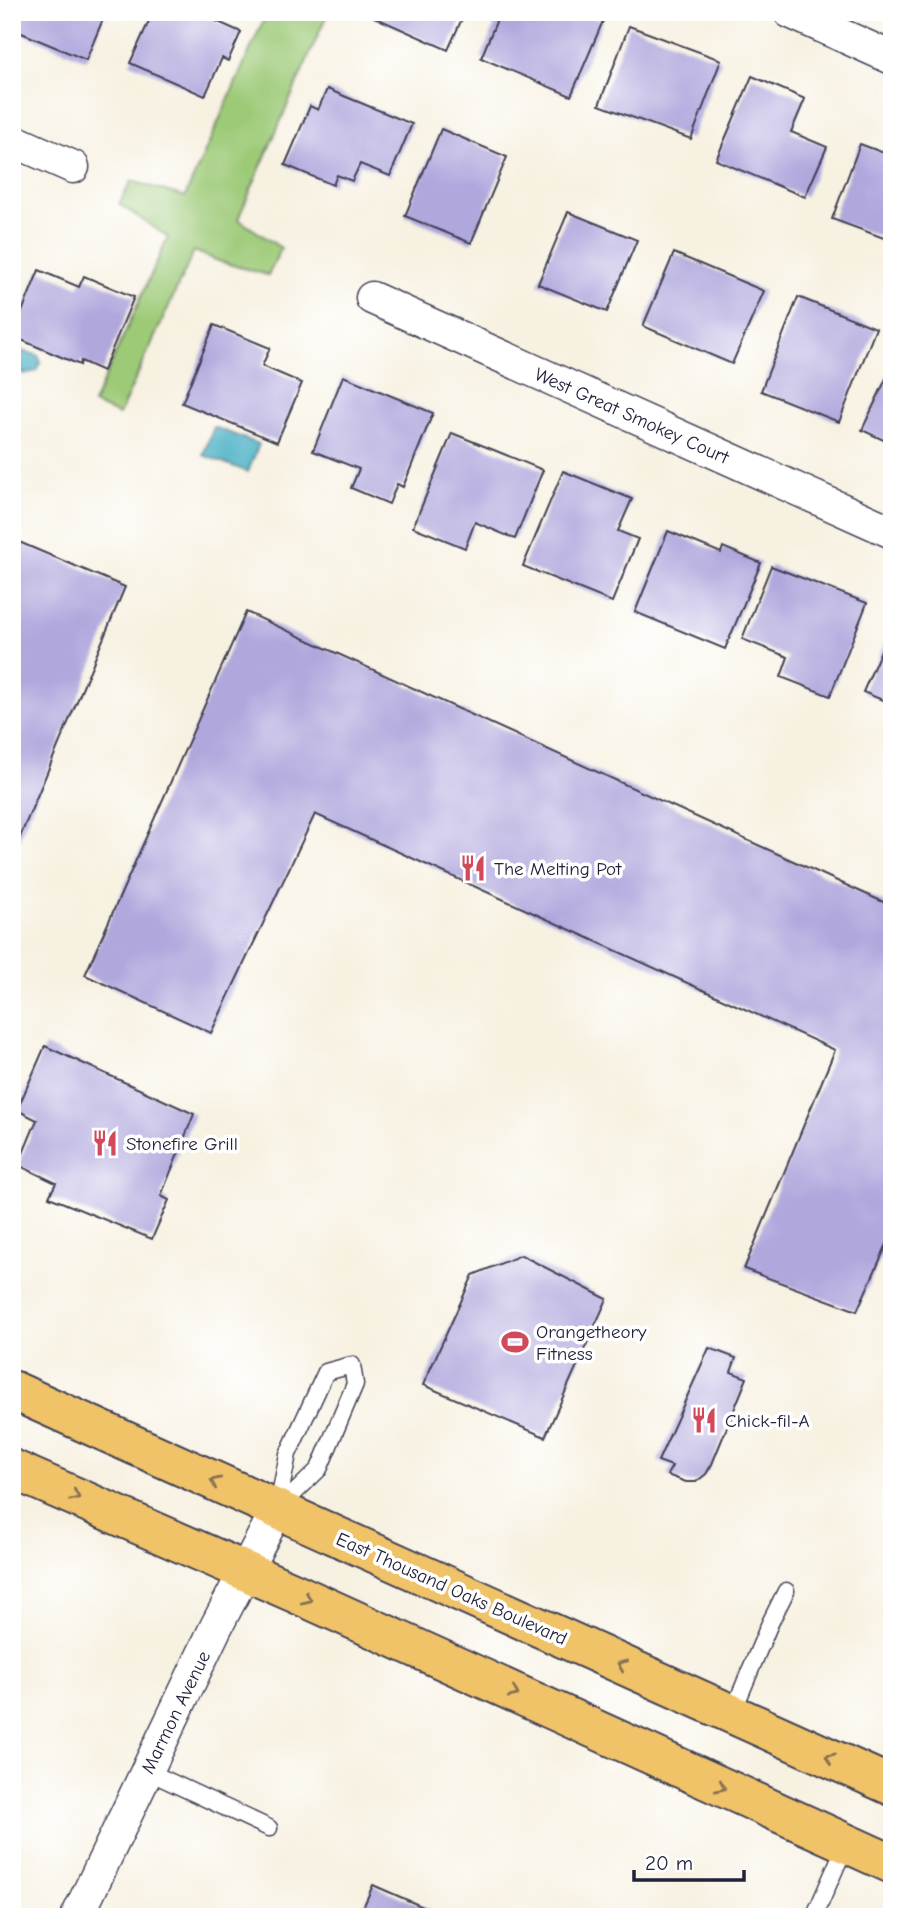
<svg xmlns="http://www.w3.org/2000/svg" width="904" height="1929" viewBox="0 0 904 1929" font-family="'Comic Neue',sans-serif">
  <rect width="100%" height="100%" fill="#fff"/>
  <filter id="ink" filterUnits="userSpaceOnUse"><feTurbulence type="fractalNoise" baseFrequency=".0143" numOctaves="2"/><feDisplacementMap in="SourceGraphic" scale="14" xChannelSelector="R" yChannelSelector="G"/><feConvolveMatrix kernelMatrix="1 2 1 2 8 2 1 2 1" color-interpolation-filters="sRGB"/></filter>
  <filter id="wash" filterUnits="userSpaceOnUse"><feTurbulence type="fractalNoise" baseFrequency=".00686" numOctaves="4" result="noise"/><feDisplacementMap in="SourceGraphic" scale="28" xChannelSelector="R" yChannelSelector="G"/><feGaussianBlur stdDeviation="1.57" result="paint"/><feColorMatrix in="noise" values="0 0 0 0 0 0 0 0 0 0 0 0 0 0 0 0 0 1.4 0 .05"/><feComposite in="paint" operator="in"/></filter>
  <g filter="url(#wash)">
    <rect width="100%" height="100%" fill="#f7f1e1"/>
    <path fill="#9dca77" stroke="#607659" stroke-width="2" d="M267,12H328L238,219L281,248L268,275L221,262L194,251L119,415L93,404L168,237L119,204L132,181L185,197Z"/>
    <g fill="#44aec3" stroke="#33687f" stroke-width="2">
      <path d="M12,345L21,351L38,355L41,363L37,371L25,374L12,369Z"/>
      <path d="M214,427L259,444L248,472L203,455Z"/>
    </g>
    <g id="blocks">
      <g fill="#b0a7dd">
        <path d="M12,12H106L86,60L12,29Z"/>
        <path d="M153,12H196L241,32L228,61L222,58L205,96L130,63Z"/>
        <path d="M377,12H465L448,50L374,17Z"/>
        <path d="M500,12H510L535,23L540,12H583L603,21L571,96L481,58Z"/>
        <path d="M629,26L721,60L691,139L599,105Z"/>
        <path d="M752,76L805,99L791,132L827,147L805,197L716,160Z"/>
        <path d="M327,89L412,124L390,176L360,164L352,181L337,175L333,185L285,165L310,106L318,110Z"/>
        <path d="M441,129L507,157L471,243L405,216Z"/>
        <path d="M860,144L892,156V241L832,219Z"/>
        <path d="M568,212L637,240L607,312L538,284Z"/>
        <path d="M674,253L764,291L732,364L643,326Z"/>
        <path d="M39,270L79,287L84,276L134,297L103,371L81,361L80,365L12,336Z"/>
        <path d="M798,297L876,328L839,422L761,391Z"/>
        <path d="M214,325L270,348L262,366L302,383L277,442L182,403Z"/>
        <path d="M892,366V444L862,430Z"/>
        <path d="M343,376L433,413L403,487L397,484L389,504L351,488L359,469L313,451Z"/>
        <path d="M452,433L543,470L515,539L475,522L465,548L413,527Z"/>
        <path d="M563,471L632,499L618,531L638,539L612,602L523,566Z"/>
        <path d="M668,531L721,553L723,547L761,563L725,649L635,612Z"/>
        <path d="M12,539L125,587L12,856Z"/>
        <path d="M771,566L867,603L830,696L781,677L788,657L742,639Z"/>
        <path d="M246,612L892,906V1233L857,1311L744,1269L835,1050L315,814L211,1033L85,975Z"/>
        <path d="M892,625V704L863,692Z"/>
        <path d="M45,1046L194,1114L161,1196L169,1200L152,1239L49,1197L56,1183L18,1165L37,1120L17,1110Z"/>
        <path d="M521,1255L607,1299L545,1437L423,1385L473,1275Z"/>
        <path d="M709,1348L736,1358L731,1372L747,1378L712,1464L706,1474L696,1482H686L667,1475L672,1466L658,1461Z"/>
        <path d="M373,1885L446,1917H359Z"/>
      </g>
    </g>
  </g>
  <g filter="url(#ink)">
    <use href="#blocks" fill-opacity="0" stroke="#424154" stroke-width="2"/>
    <g fill="none" stroke-linecap="round" stroke-linejoin="round">
      <g stroke="#424154" stroke-width="19">
        <g id="lane">
          <path d="M352,1365L355,1384L319,1469L277,1510L288,1454L326,1372Z"/>
          <path d="M732,1714L770,1623L786,1591"/>
          <path d="M147,1771L269,1828"/>
          <path d="M814,1917L846,1844"/>
        </g>
      </g>
      <g stroke="#424154" stroke-width="35">
        <g id="street">
          <path d="M790,12L892,58"/>
          <path d="M12,140L73,167"/>
          <path d="M372,298L892,532"/>
          <path d="M77,1917L216,1627L277,1510"/>
        </g>
      </g>
      <g stroke="#424154" stroke-width="42">
        <g id="primary">
          <path d="M12,1390L892,1786"/>
          <path d="M12,1469L295,1593L892,1864"/>
        </g>
      </g>
      <use href="#lane" stroke="#fff" stroke-width="16"/>
      <use href="#street" stroke="#fff" stroke-width="32"/>
      <use href="#primary" stroke="#f0c369" stroke-width="38"/>
    </g>
    <defs><path id="oneway-chevron" d="M-2-3.5L2.5 0L-2 3.5" fill="none" stroke-width="1.6" stroke-linecap="round" stroke-linejoin="round" transform="scale(1.75)"/></defs>
    <g stroke="#897252">
      <use href="#oneway-chevron" transform="translate(215 1482) rotate(-156)"/>
      <use href="#oneway-chevron" transform="translate(75 1496) rotate(24)"/>
      <use href="#oneway-chevron" transform="translate(307 1599) rotate(24)"/>
      <use href="#oneway-chevron" transform="translate(622 1665) rotate(-156)"/>
      <use href="#oneway-chevron" transform="translate(514 1693) rotate(24)"/>
      <use href="#oneway-chevron" transform="translate(830 1758) rotate(-156)"/>
      <use href="#oneway-chevron" transform="translate(721 1787) rotate(24)"/>
    </g>
  </g>
  <defs>
    <g id="restaurant-bare" transform="scale(2.1)"><path d="M-5-6h1v4h1v-4h1v4h1v-4h1v5L-1.5 .5V6h-2V.5L-5-1ZM5-6V6H3V1.5H1.5Q1.5-4 5-6Z" fill="#d1495b" stroke="#fff" stroke-width="2.5" paint-order="stroke"/></g>
    <g id="stadium-bare" transform="scale(2.1)"><path d="M0-5a6.5 5 0 1 0 0 10a6.5 5 0 1 0 0-10ZM-3.5-1.8h7v3.6h-7Z" fill="#d1495b" stroke="#fff" stroke-width="2.5" paint-order="stroke"/></g>
  </defs>
  <g fill-rule="evenodd">
    <use href="#restaurant-bare" x="473" y="868"/>
    <use href="#restaurant-bare" x="105" y="1143"/>
    <use href="#stadium-bare" x="515" y="1342"/>
    <use href="#restaurant-bare" x="704" y="1420"/>
  </g>
  <g text-anchor="middle" stroke-width="7" stroke-linejoin="round" paint-order="stroke">
    <g font-size="19" fill="#22223b" stroke="#fff">
      <text transform="translate(632 415) rotate(24)" y="7">West Great Smokey Court</text>
      <text transform="translate(452 1588) rotate(24)" y="7">East Thousand Oaks Boulevard</text>
      <text transform="translate(175 1712) rotate(-64)" y="7">Marmon Avenue</text>
    </g>
    <g font-size="19" fill="#22223b" stroke="#fff" text-anchor="start">
      <text x="494" y="875">The Melting Pot</text>
      <text x="126" y="1150">Stonefire Grill</text>
      <text x="536" y="1338">Orangetheory<tspan x="536" dy="22">Fitness</tspan></text>
      <text x="725" y="1427">Chick-fil-A</text>
    </g>
  </g>
  <rect width="904" height="1929" fill="none" stroke="#fff" stroke-width="42"/>
  <path d="M634 1870v10h110v-10" fill="none" stroke="#22223b" stroke-width="3.5"/>
  <text x="645" y="1870" font-size="21" fill="#22223b" stroke="#ffffff" stroke-width="5" paint-order="stroke">20 m</text>
</svg>
